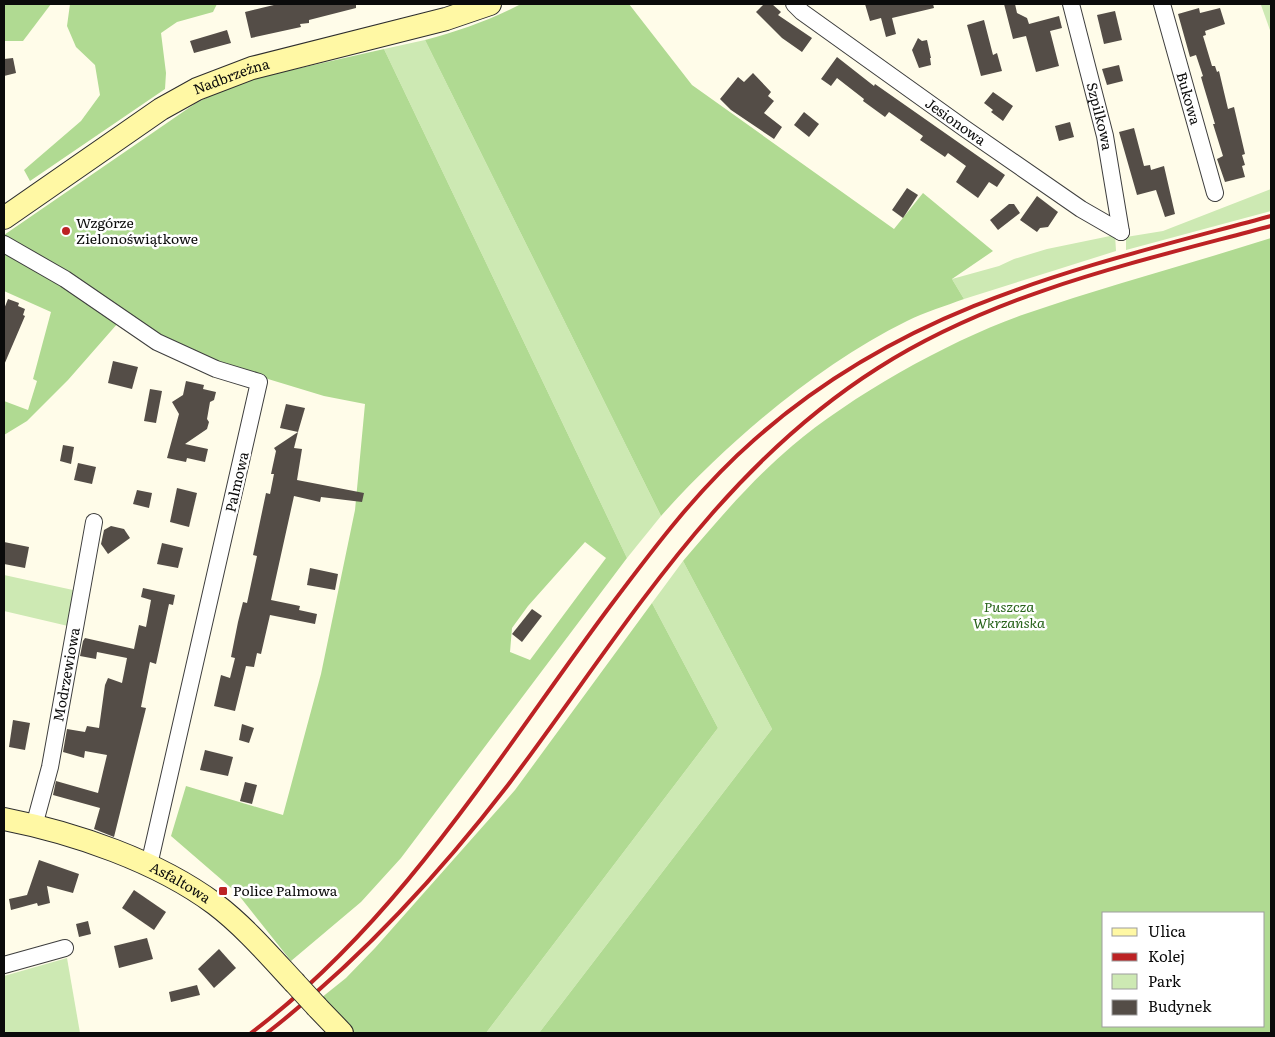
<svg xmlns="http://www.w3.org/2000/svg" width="1275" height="1037" viewBox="0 0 1275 1037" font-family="Literata,serif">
  <rect width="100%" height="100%" fill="#fffce9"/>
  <g fill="#cde9b3">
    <path d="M1261,4H1271V33L1261,5Z"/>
    <path d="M425,40L661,516L627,558L384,49Z"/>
    <path d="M1271,189V211L1126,250V237L1163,231Z"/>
    <path d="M1115,235L1116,251L964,299L952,279L999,266L1014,259L1047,249Z"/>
    <path d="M683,561L772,729L539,1033H486L718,728L652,603Z"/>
    <path d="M4,575L73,590L68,626L4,611Z"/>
    <path d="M67,958L80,1033H4V976Z"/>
  </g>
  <g fill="#b0da92" fill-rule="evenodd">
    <path d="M4,4H51L23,41H4Z"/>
    <path d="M70,4H217L213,12L177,22L161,33L166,73L165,89L30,181L24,170L81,121L100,95L95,65L76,47L67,26Z"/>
    <path d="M521,4H629L692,85L894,229L923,193L993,251L952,279L964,299C945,306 925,312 907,321C818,365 727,442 661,516L425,40C459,31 490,20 521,4Z"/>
    <path d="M384,49L627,558L401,858L361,902L291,961L237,893L171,836L186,786L283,815L321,674L355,510L365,404L324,396L268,379L168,344L125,315L68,380L27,421L4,435V401L28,410L37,381L33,379L51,312L4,291V235L196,103L239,82ZM585,542L606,558L530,660L510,652L512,628L528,606Z"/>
    <path d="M1271,238V1033H539L772,729L683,561C717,521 752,480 792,446C852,395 952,339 1025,314C1106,286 1190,264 1271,238ZM1264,913V1026H1104V913Z"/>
    <path d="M652,603L718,728L486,1033H355L321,998L346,978L375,948L515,790Z"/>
  </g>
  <g fill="#544d47">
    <path d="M278,4H356V8L309,20V23L300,24L301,27L251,38L245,12Z"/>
    <path d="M764,4H772L781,12L778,15L812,38L802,52L782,38L756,12Z"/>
    <path d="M865,4H933L934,8L892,18L896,34L886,37L881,18L870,21Z"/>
    <path d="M1004,4H1015L1017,13L1027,18L1029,24L1059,16L1062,28L1050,31L1059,66L1036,72L1026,36L1013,39Z"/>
    <path d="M1199,8L1200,13L1220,8L1225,24L1205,31L1206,35L1203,36L1212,66H1215L1217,72L1219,71L1228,109L1234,107L1245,154L1242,155L1245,165L1242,166L1245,177L1225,182L1217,159L1223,156L1213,124H1215L1203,84L1201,77L1203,76L1196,55L1190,57L1178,14Z"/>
    <path d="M1115,11L1122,40L1104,44L1097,15Z"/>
    <path d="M984,20L993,55L997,53L1002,71L981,76L967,25Z"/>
    <path d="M227,30L231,43L194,53L190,41Z"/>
    <path d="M918,38L922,41L927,40L931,58H930L931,65L919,68L912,50Z"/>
    <path d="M837,57L874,86L875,84L1005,175L997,187L989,182L978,198L956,182L966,166L948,153L945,157L920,140L923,136L889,112L885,117L863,101L864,99L837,78L831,86L821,79Z"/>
    <path d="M13,58L16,73L4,76V59Z"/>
    <path d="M1119,65L1123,81L1107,85L1102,69Z"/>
    <path d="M753,73L771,92L768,96L774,101L764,113L782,127L774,139L731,110L720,99L738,77L744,82Z"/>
    <path d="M993,92L1013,106L1003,121L991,112L993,110L984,103Z"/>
    <path d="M804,112L819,124L809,137L794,125Z"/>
    <path d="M1070,122L1074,137L1059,141L1055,126Z"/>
    <path d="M1134,128L1144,166L1150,165L1151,170L1164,166L1175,214L1165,217L1156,190L1137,195L1119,132Z"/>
    <path d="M907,188L918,195L903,218L892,210Z"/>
    <path d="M1037,196L1058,212L1048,227L1040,228L1037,232L1020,220Z"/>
    <path d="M1009,204H1014L1020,213L998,230L990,220Z"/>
    <path d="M8,299L19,303L18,306L25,309L23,315L25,316L4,365V309Z"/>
    <path d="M113,361L138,367L132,389L108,383Z"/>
    <path d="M186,381L204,385L203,389L216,392L214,400L210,402L207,419L209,422L207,429L185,444L208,449L205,462L187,458L186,462L167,458L179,414L172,402L183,395Z"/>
    <path d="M150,389L162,391L156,423L144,421Z"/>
    <path d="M286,404L305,408L298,432L280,428Z"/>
    <path d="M298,432L294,448L302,449L297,480L364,493L362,502L321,497L320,502L294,496L271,600L300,606L299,610L317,614L315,624L270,615L261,654L257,653L254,667L246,666L235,711L214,706L221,675L230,678L235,658L231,657L238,622L243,602L247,603L257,556L253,555L266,493L270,494L274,474H271L276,451L274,448Z"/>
    <path d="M63,445L74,447L71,464L60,461Z"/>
    <path d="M78,463L96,467L92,484L74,480Z"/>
    <path d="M177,488L197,493L189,527L170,522Z"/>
    <path d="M137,490L152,493L149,508L133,504Z"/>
    <path d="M111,526L124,529L130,538L108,554L101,544L104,530Z"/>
    <path d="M4,542L29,547L25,568L4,564Z"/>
    <path d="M162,543L183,548L178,568L157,564Z"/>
    <path d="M310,568L338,574L335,590L307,585Z"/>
    <path d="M143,588L175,595L173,605L169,604L156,664L150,662L141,707L146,708L114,837L94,829L100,808L53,795L56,781L98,793L107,755L85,751L84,758L63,752L67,729L85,732L87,726L99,728L105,685L108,678L122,683L127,658L97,652L96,659L80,656L83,641L85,638L134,649L139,625L146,627L151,600L141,597Z"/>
    <path d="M532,609L542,616L522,642L512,634Z"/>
    <path d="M13,720L30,723L25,750L9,747Z"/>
    <path d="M242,724L254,728L249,743L239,740Z"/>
    <path d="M205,750L233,757L228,776L200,770Z"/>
    <path d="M245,782L257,785L252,804L240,801Z"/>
    <path d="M39,860L79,874L73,893L47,886L50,903L38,906L37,903L11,910L9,899L27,895Z"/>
    <path d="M134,890L166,912L154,930L122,908Z"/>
    <path d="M88,921L91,934L79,937L76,924Z"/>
    <path d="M147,938L153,959L119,968L114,946Z"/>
    <path d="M219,949L236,968L214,988L198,969Z"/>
    <path d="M197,985L200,995L171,1002L169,992Z"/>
  </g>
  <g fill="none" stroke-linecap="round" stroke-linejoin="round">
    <g stroke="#3e3e3e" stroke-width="18">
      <g id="street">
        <path id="s1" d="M794,4L802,12L964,128L1081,209L1121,232"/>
        <path id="s2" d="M1071,4L1105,136L1121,232"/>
        <path id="s3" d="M1162,4L1215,193"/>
        <path d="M4,244L65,279L157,342L216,369L259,382L149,865"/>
        <path id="s4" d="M34,826L50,767L94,522"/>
        <path d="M4,965L65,948"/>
      </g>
    </g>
    <g stroke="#2d2d2d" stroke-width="24">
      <g id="secondary">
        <path id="s5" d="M4,218L161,109L197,89L252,68L446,19L490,4"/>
        <path id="s6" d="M4,819C75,833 157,861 215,904C244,926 269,955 294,982"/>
        <path d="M317,1007L342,1033"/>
      </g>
    </g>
    <use href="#street" stroke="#fff" stroke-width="16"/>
    <use href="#secondary" stroke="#fff8a4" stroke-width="22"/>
    <g stroke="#bc2224" stroke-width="4">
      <path d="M251,1033C400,921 498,757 608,609C653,549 697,490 754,440C907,304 1080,268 1271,216"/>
      <path d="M267,1033C358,962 438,876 508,785C622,634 714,472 878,368C997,292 1137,262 1271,226"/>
    </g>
    <g stroke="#2d2d2d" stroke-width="24" stroke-linecap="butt">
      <path id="secondary-bridge" d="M294,982L317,1007"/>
    </g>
    <use href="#secondary-bridge" stroke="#fff8a4" stroke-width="22"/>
  </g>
  <g fill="#bc2224" stroke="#fff" stroke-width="2">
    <circle cx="66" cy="231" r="5"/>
    <rect x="218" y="886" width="10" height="10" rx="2.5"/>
  </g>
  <g text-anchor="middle" stroke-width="5" stroke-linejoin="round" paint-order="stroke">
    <g font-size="14" fill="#0b0b0b" stroke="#fff">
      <text dy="5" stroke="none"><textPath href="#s5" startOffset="269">Nadbrzeżna</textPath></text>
      <text dy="5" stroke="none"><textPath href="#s3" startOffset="98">Bukowa</textPath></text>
      <text dy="5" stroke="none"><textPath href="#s2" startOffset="116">Szpilkowa</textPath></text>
      <text dy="5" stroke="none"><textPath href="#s1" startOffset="200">Jesionowa</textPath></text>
      <text transform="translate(237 482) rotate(-77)" y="5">Palmowa</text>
      <text dy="5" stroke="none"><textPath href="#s4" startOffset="155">Modrzewiowa</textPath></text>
      <text dy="5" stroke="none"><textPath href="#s6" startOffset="188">Asfaltowa</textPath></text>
    </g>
    <g font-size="14" fill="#0b0b0b" stroke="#fff" text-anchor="start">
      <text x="76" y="228">Wzgórze<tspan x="76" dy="16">Zielonoświątkowe</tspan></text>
      <text x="233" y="896">Police Palmowa</text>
    </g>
    <g font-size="14" font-style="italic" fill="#28631b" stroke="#fff">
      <text x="1009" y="612">Puszcza<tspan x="1009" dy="16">Wkrzańska</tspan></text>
    </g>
  </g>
  <rect width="1275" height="1037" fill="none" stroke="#0b0b0b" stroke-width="10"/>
  <rect x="1102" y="912" width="162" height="115" fill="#ffffff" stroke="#9d9d9d"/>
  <rect x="1112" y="928" width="25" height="8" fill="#fff8a4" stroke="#9d9d9d"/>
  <text x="1148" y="937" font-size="15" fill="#0b0b0b">Ulica</text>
  <rect x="1112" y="953" width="25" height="8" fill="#bc2224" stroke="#9d9d9d"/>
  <text x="1148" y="962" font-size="15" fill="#0b0b0b">Kolej</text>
  <rect x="1112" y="974" width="25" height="15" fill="#cde9b3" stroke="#9d9d9d"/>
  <text x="1148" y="987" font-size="15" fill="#0b0b0b">Park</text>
  <rect x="1112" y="1000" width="25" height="15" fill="#544d47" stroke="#9d9d9d"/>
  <text x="1148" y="1012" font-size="15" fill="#0b0b0b">Budynek</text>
</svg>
